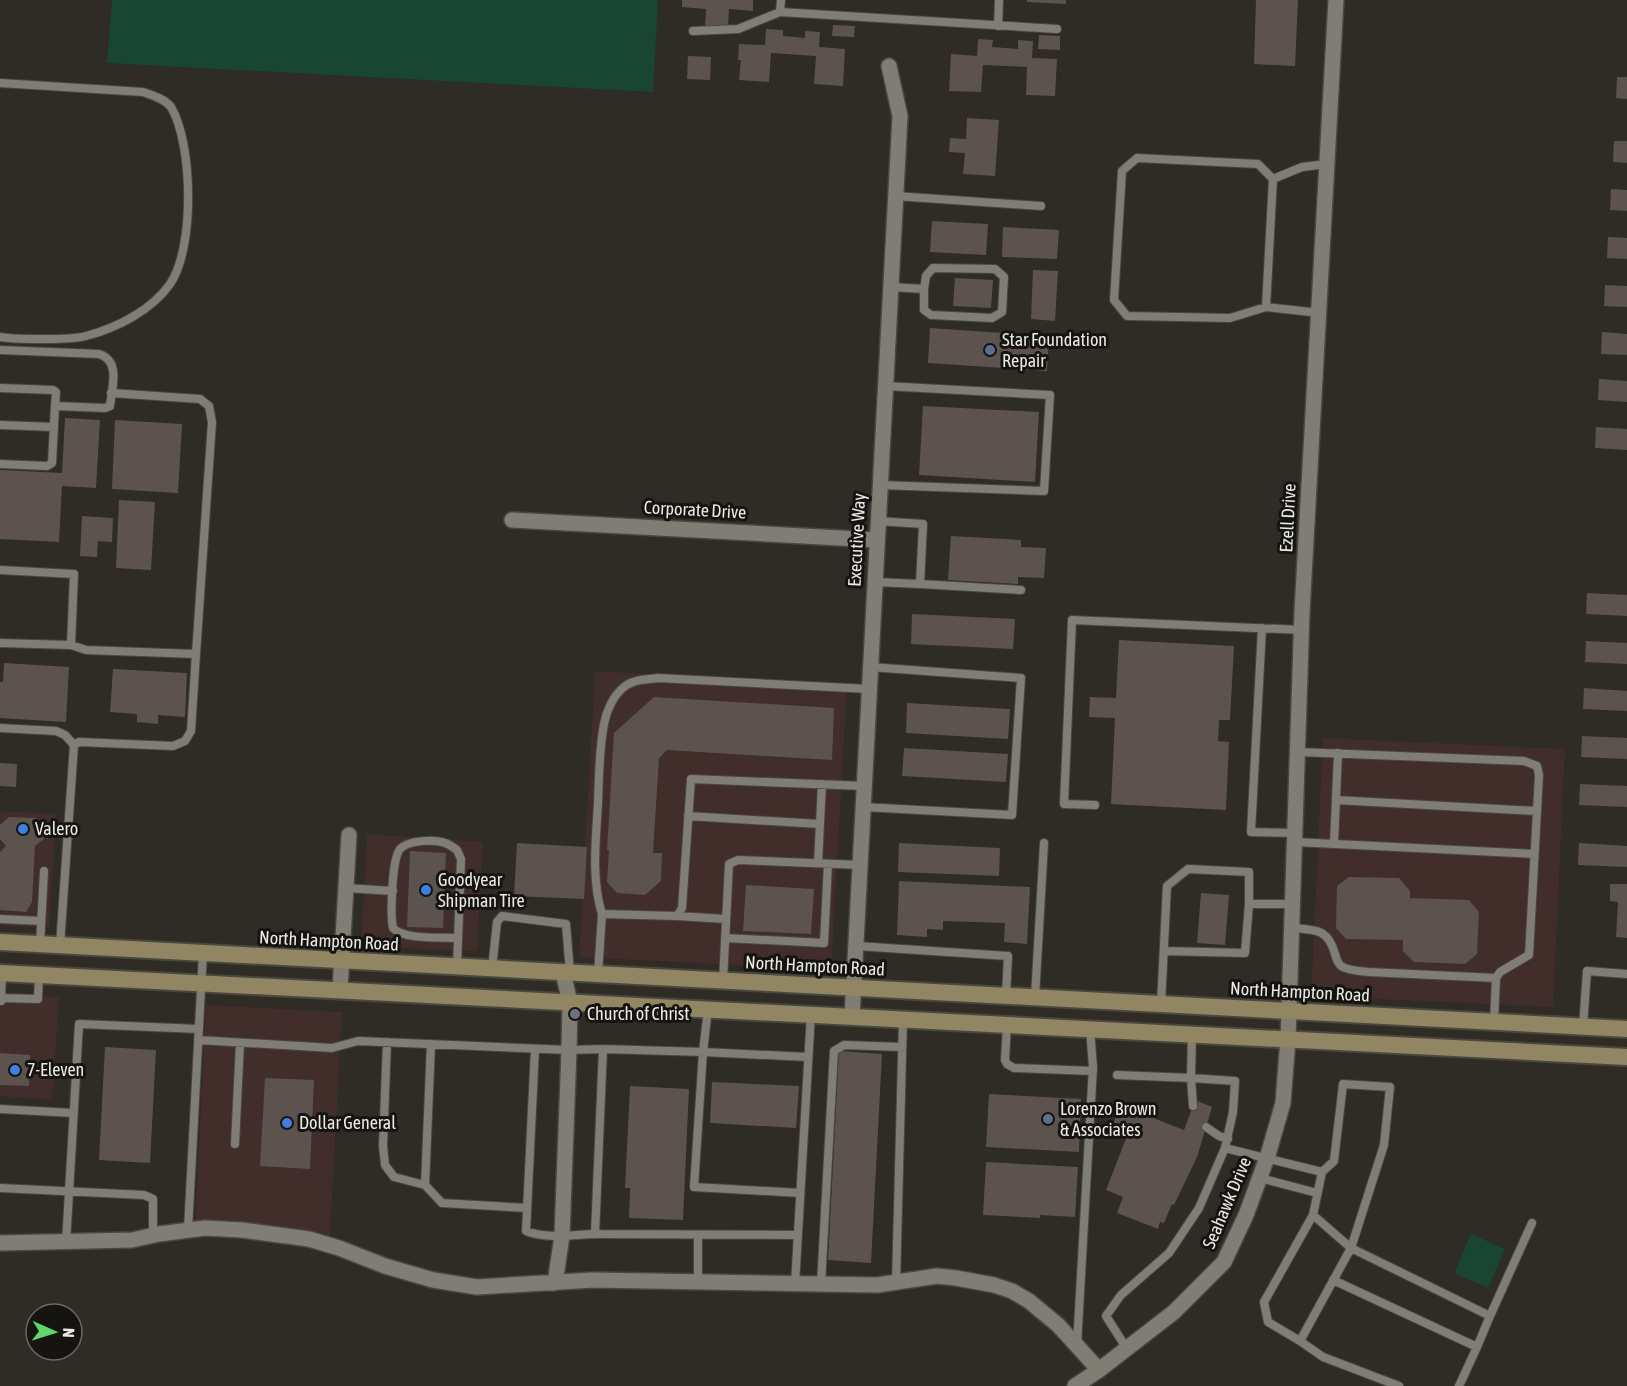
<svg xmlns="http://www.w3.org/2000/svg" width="1627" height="1386" font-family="'Asap Condensed',sans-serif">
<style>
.commercial{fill:#412d2a}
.green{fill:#184633}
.building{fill:#5c534e}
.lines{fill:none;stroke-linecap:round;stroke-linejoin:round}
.service-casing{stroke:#494741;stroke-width:10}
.minor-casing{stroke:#494741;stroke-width:18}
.secondary-casing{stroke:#494741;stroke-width:20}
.service{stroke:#807d74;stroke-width:8}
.minor{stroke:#807d74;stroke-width:15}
.secondary{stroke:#918661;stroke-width:16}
.service-dot{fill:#5c6f8a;stroke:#151410;stroke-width:2}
.shop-dot{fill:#3f7fe0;stroke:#151410;stroke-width:2}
.worship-dot{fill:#6b7280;stroke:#151410;stroke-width:2}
.labels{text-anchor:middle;stroke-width:6;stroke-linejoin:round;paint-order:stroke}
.poi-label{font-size:18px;fill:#eae9e4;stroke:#151410;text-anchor:start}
.street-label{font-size:18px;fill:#eae9e4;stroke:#151410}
</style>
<rect width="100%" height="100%" fill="#2e2c24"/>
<path class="commercial" d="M 595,671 L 847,685 L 831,970 L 579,957 Z
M 1323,738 L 1565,749 L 1553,1007 L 1311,996 Z
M 0,811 L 56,814 L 49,928 L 0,925 Z
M 367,834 L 483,842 L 477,951 L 361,947 Z
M 0,993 L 59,997 L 52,1100 L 0,1096 Z
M 206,1005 L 342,1012 L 330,1237 L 286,1228 L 263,1225 L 195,1228 Z"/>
<path class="green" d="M 112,0 L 658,0 L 653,92 L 107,63 Z
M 1471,1234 L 1505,1249 L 1488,1288 L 1454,1273 Z"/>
<path class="building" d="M 682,0 L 753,0 L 753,11 L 729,9 L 728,27 L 705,26 L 706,9 L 682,7 Z
M 1027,0 L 1066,0 L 1066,4 L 1027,2 Z
M 1256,0 L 1298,0 L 1295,66 L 1254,64 Z
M 833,25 L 855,26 L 854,37 L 832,36 Z
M 766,29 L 783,30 L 783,36 L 805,38 L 805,31 L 820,32 L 819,47 L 845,49 L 843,86 L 814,84 L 816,56 L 771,53 L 769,82 L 739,80 L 741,60 L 738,60 L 739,44 L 765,45 Z
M 1039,35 L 1060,36 L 1060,50 L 1038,49 Z
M 978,39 L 993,40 L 992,47 L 1018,49 L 1018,40 L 1033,41 L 1032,58 L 1057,59 L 1055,96 L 1026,95 L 1027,67 L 983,65 L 981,92 L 949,91 L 951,54 L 977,56 Z
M 688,56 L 711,57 L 710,80 L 687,79 Z
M 1617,77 L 1627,77 L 1627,99 L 1616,98 Z
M 967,118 L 999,120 L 995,176 L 963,174 L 965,153 L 949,152 L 950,138 L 966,139 Z
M 1614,141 L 1627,141 L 1627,163 L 1613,162 Z
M 1611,189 L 1627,190 L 1627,211 L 1610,210 Z
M 932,221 L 988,224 L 986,255 L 930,252 Z
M 1003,227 L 1059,230 L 1057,259 L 1002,257 Z
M 1608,237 L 1627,238 L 1627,259 L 1607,258 Z
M 1033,270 L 1058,271 L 1055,321 L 1031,319 Z
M 955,278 L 993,280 L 991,308 L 953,306 Z
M 1605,285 L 1627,286 L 1627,307 L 1604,306 Z
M 930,328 L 1049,336 L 1047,371 L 928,363 Z
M 1602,332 L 1627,334 L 1627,355 L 1601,354 Z
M 1599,379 L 1627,381 L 1627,402 L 1598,400 Z
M 923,406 L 1039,412 L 1035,482 L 919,475 Z
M 65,418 L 100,420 L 96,488 L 62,486 L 59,542 L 0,539 L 0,470 L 62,473 Z
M 115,420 L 182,424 L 178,493 L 112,489 Z
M 1596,427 L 1627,429 L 1627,450 L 1595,448 Z
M 119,500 L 155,502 L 151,570 L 116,568 Z
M 82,516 L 113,518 L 112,542 L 98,541 L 97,557 L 80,556 Z
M 951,536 L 1021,540 L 1021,547 L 1046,548 L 1044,578 L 1018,577 L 1018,584 L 948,580 Z
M 1587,593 L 1627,595 L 1627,616 L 1586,614 Z
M 912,614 L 1015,619 L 1013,649 L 911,644 Z
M 1119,640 L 1234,646 L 1230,720 L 1219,720 L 1218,741 L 1229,742 L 1226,810 L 1111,804 L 1115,718 L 1089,717 L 1090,697 L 1116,698 Z
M 1586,641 L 1627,643 L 1627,664 L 1585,662 Z
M 4,663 L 69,667 L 66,722 L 0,718 L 0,682 L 3,682 Z
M 113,669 L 187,673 L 185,717 L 158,715 L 158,724 L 137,722 L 137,714 L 110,712 Z
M 1584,688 L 1627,691 L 1627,711 L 1583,709 Z
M 654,697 L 834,708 L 832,760 L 667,750 L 659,758 L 653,853 L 662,853 L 661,881 L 645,895 L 617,893 L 607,882 L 609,850 L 607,850 L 614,733 Z
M 907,703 L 1010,709 L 1008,739 L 906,733 Z
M 1582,736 L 1627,738 L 1627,759 L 1581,757 Z
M 904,748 L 1008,754 L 1006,782 L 902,776 Z
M 0,763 L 17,764 L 16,787 L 0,786 Z
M 1580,784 L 1627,786 L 1627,807 L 1579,805 Z
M 9,817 L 36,818 L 50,834 L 35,846 L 32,902 L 26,912 L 0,910 L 0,852 L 6,846 L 0,839 L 0,825 Z
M 517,843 L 587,847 L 584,899 L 514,896 Z
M 899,843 L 1000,848 L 999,876 L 898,872 Z
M 1579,843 L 1627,846 L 1627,867 L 1578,865 Z
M 410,851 L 446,853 L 443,928 L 407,927 Z
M 1349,877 L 1399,878 L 1410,891 L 1410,898 L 1469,900 L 1479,912 L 1477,954 L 1465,964 L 1414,962 L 1403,951 L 1403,940 L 1346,939 L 1336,928 L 1337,886 Z
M 899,881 L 1030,887 L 1027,944 L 1004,942 L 1005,923 L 943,921 L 943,930 L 927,929 L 927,937 L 897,935 Z
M 1610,884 L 1627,884 L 1627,938 L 1616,937 L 1618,902 L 1610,901 Z
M 746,885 L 814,889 L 811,934 L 743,931 Z
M 1201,893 L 1229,895 L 1225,945 L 1197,943 Z
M 105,1047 L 156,1050 L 150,1163 L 99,1160 Z
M 839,1051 L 882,1054 L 871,1263 L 828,1260 Z
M 0,1053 L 30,1055 L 29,1086 L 0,1085 Z
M 265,1078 L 314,1080 L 310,1169 L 260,1166 Z
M 712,1082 L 799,1086 L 796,1128 L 710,1123 Z
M 630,1086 L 689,1089 L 683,1220 L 629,1218 L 630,1188 L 625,1188 Z
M 989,1094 L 1081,1099 L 1079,1152 L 986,1147 Z
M 1195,1100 L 1212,1107 L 1197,1157 L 1174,1205 L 1172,1204 L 1164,1223 L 1160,1222 L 1158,1229 L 1117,1213 L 1123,1197 L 1106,1190 L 1127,1136 L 1111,1130 L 1120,1105 L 1184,1130 Z
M 986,1162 L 1078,1167 L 1075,1217 L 1040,1215 L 1040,1218 L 983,1215 Z"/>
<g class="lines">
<defs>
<path id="service" d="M 780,12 L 781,0
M 998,26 L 999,0
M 693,31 L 738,29 L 780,12 L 1057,29
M 0,83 L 143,92 C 152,95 165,99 171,107 C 193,144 195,248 170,284 C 152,310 117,328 86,336 C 70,340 49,339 32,339 C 21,339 10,339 0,337
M 895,196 L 1041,206
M 891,287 L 924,289 L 924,310 L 931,315 L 992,318 L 1002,312 L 1004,277 L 995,269 L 933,268 L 926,276 L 924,289
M 1266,307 L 1230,318 L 1127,316 L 1114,300 L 1122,171 L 1137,158 L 1258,164 L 1273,179
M 1320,313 L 1266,307 L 1273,179 L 1302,167 L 1327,164
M 0,350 L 99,354 C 121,361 112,387 110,406 L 105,408 L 55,406 L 52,463 L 47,466 L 0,464
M 0,388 L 53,390 L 56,392 L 55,406
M 111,393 L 200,399 L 209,406 L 212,422 L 196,654
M 0,425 L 54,427
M 880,485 L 1044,491 L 1050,395 L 885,386
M 0,570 L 74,574 L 71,645 L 0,643
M 875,582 L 920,584 L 923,524 L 878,521
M 920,584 L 1021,590
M 1262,628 L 1251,832 L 1295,833
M 0,728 L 56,731 L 65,735 L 74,745
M 1298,752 L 1524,761 L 1537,766 L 1539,775 L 1529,955 L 1500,972 L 1496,978 L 1494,1022
M 1336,800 L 1537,811
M 1095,805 L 1064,804 L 1072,620 L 1302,630
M 863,807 L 1012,815 L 1021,678 L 870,667
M 688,816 L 819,824
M 1295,842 L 1534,854
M 1334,844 L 1338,753
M 818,863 L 822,784
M 346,888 L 393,891
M 602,914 C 591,878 596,840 598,803 C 599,777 599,750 604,724 C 606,712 613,696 623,688 C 632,679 646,680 658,678 L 869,689
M 677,916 L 726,919
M 0,919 L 41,921
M 1292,928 C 1315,930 1328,928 1335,954 C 1336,958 1338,963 1341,966 C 1348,971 1361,971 1369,972 L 1496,978
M 725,938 L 824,943 L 828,864
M 40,945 L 44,871
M 60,945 L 74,745 L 79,742 L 173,746 L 185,741 L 191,731 L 196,654 L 86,650 L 71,645
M 857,946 L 1008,956 L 1006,996
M 1164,951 L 1245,953 L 1249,904
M 457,967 L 461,859 L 457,850 C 454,848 449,844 445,843 C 435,839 408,840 400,849 C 392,859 390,914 393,928 C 404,940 441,937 458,938
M 492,969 L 497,922 L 502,916 L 566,924 L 570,973
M 598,974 L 602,914 L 677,916 L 682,908 L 691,779 L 864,786
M 723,981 L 729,864 L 738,860 L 861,865
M 1035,997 L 1044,843
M 2,998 L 38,999 L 39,976
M 1,1001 L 2,973
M 1161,1004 L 1167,886 L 1188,869 L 1249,872 L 1249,904 L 1293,904
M 708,1009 L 703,1052 L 808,1057
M 1007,1025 L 1005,1060 L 1007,1064 L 1014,1068 L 1093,1071
M 1583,1027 L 1587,971 L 1627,974
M 1192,1034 L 1191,1078 L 1235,1081 L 1233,1112 L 1225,1148 L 1322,1172
M 198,1040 L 332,1048 L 358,1041 L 569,1050 L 603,1049 L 703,1052 L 694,1187 L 800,1193
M 387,1042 L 383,1146 L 385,1165 L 394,1177 L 425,1185
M 431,1044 L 425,1185 L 442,1203 L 527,1208
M 535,1049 L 526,1231 C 549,1240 574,1234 599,1234 C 665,1234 731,1235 797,1235
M 1117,1075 L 1191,1078 L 1193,1106
M 0,1109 L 73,1113
M 1206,1127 L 1219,1136 L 1228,1139
M 235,1144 L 240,1043
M 1260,1178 L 1317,1193
M 0,1188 L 144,1195 L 153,1199 L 153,1235
M 1313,1215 L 1322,1172 L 1334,1161 L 1343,1084 L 1390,1087 L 1384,1145 L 1351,1248 L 1313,1215 L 1264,1302 L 1268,1322 L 1300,1341 L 1351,1248 L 1490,1316 L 1532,1223
M 188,1229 L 203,953
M 595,1234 L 603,1049
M 698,1235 L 698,1282
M 66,1243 L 79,1024 L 199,1029
M 1333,1280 L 1477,1347 L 1459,1386
M 896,1283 L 903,1019
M 795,1284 L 811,1014
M 821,1284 L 834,1051 L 844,1045 L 902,1047
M 1300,1341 L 1323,1357 L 1399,1386
M 1077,1345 L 1093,1067 L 1090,1029
M 1477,1347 L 1490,1316
M 1127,1349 L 1106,1316 L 1121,1295 L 1169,1253 L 1199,1208 L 1225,1148"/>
<path id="minor" d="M 512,520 L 877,540
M 340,990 L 349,835
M 852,1017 L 900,116 L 889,66
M 0,1243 L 132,1240 L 159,1234 L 205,1228 L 242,1230 L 309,1239 L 339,1248 L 385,1266 L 433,1280 L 477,1287 L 593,1280 L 877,1285 L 937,1276 L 956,1278 L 994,1285 L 1012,1291 L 1029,1301 L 1058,1325 L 1099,1370
M 555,1283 L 562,1236 L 569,1050 L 570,1002 L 563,973
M 1075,1386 L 1099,1370 L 1174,1312 L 1224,1262 L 1246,1215 L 1268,1155 L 1283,1103 L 1288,1039 L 1302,612 L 1336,0"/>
<path id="secondary" d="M 0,942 L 1627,1029
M 0,973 L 1627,1057"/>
</defs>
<use href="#service" class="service-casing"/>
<use href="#minor" class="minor-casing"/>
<use href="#secondary" class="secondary-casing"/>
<use href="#service" class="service"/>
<use href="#minor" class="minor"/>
<use href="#secondary" class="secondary"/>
</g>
<g class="service-dot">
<circle cx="990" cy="350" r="6"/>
<circle cx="1048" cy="1119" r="6"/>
</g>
<g class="shop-dot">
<circle cx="23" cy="829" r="6"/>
<circle cx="426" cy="890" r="6"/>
<circle cx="15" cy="1070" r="6"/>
<circle cx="287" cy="1123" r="6"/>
</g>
<circle class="worship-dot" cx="575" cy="1014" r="6"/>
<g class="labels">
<g class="poi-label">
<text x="1002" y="346">Star Foundation<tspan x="1002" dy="21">Repair</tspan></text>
<text x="35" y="835">Valero</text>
<text x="438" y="886">Goodyear<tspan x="438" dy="21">Shipman Tire</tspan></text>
<text x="587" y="1020">Church of Christ</text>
<text x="27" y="1076">7-Eleven</text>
<text x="1060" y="1115">Lorenzo Brown<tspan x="1060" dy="21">&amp; Associates</tspan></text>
<text x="299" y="1129">Dollar General</text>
</g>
<g class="street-label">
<text transform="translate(695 510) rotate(3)" y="6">Corporate Drive</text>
<text transform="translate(1288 518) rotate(-87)" y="6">Ezell Drive</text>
<text transform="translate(857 540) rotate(-87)" y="6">Executive Way</text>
<text transform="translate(329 941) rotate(3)" y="6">North Hampton Road</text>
<text transform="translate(815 966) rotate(3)" y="6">North Hampton Road</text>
<text transform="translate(1300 992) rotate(3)" y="6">North Hampton Road</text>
<text transform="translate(1227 1203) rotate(-67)" y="6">Seahawk Drive</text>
</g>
</g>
<g transform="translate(54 1332) rotate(93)"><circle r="28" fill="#151410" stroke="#6a6965" stroke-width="1.5"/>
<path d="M0-4.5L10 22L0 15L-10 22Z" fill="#61d46a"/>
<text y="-9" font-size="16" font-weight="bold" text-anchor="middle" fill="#eae9e4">N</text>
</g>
</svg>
